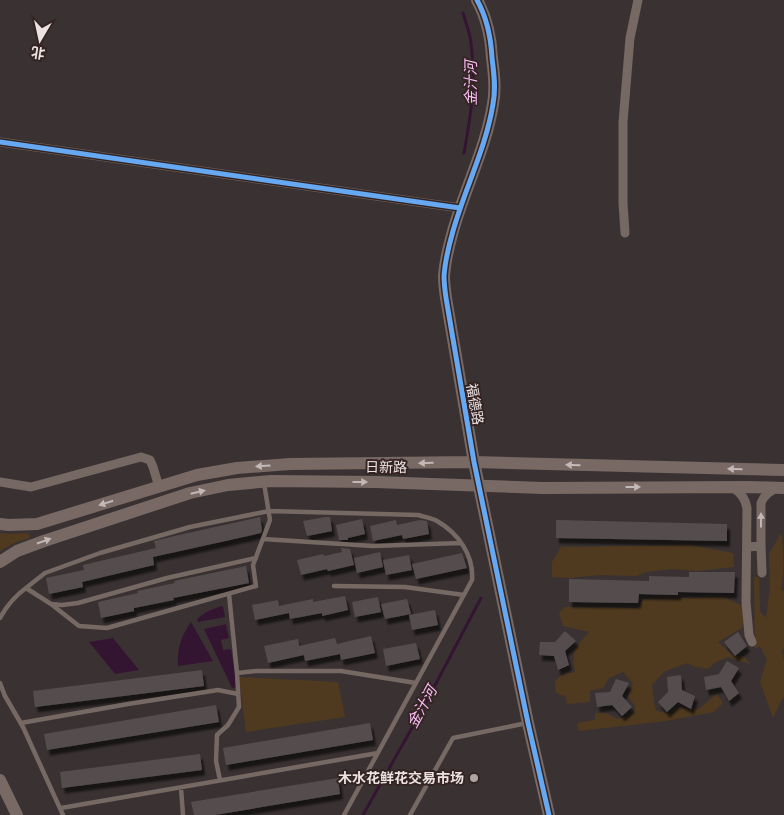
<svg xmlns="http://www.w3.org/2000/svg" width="784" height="815" font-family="'PT Sans','Noto Sans SC',sans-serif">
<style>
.green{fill:#4f3a20}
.water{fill:#341531}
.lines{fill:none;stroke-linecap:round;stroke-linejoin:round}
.stream{stroke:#341531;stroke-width:3}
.building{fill:#544d4e;filter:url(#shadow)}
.lane{stroke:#766863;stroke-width:4.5}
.street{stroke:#766863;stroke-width:9}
.secondary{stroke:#786965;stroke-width:12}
.cycleway-casing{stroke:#342524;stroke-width:8}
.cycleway{stroke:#66a8f1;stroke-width:5}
.oneway{fill:#c3b8b6}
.oneway2{fill:#c3b7b5}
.poi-dot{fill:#aea4a4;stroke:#342524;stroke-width:2}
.labels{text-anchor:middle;stroke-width:4;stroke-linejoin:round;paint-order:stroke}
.street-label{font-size:14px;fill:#ece2e1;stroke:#342524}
.poi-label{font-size:14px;font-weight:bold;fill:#ece2e1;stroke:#342524;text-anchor:end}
.water-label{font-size:15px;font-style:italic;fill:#fbbdf5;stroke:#342524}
</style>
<defs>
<filter id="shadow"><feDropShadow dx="3" dy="5.5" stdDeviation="1" flood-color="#0009"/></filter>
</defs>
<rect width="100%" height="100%" fill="#3a3232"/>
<path class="green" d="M 0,533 L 10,534 L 28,533 L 30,538 L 16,542 L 0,551 Z
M 781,533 C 784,546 784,576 781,590 L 784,591 L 784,648 L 782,650 L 784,662 L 784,698 L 782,699 L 773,718 L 760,682 L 767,660 L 760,646 L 755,649 L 754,577 L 759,578 L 760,611 L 766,618 L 770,587 L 769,554 Z
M 691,545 L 733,553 L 734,567 L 697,571 L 673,569 L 646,572 L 637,576 L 600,575 L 570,578 L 552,577 L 552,562 L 561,547 Z
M 724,597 L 745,607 L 742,628 L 718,642 L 734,656 L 744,656 L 750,664 L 728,657 L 714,663 L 708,669 L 695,667 L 688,663 L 665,671 L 652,685 L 654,703 L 656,711 L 672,714 L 678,707 L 697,710 L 717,694 L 723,703 L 714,712 L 666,721 L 579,731 L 577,723 L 595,720 L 595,713 L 606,713 L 617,719 L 630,716 L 636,707 L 628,697 L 633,683 L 623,672 L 609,678 L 603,688 L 590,691 L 590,702 L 567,704 L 566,697 L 556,693 L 555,681 L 563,674 L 575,672 C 571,650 575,648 589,632 L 563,626 L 559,613 L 564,607 L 637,608 L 644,599 Z
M 239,677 L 338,682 L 345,717 L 246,732 Z"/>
<path class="water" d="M 223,606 L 225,617 L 198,622 L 197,619 C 205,612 213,608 223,606 Z
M 191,622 L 213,661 L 178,666 C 177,649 181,636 191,622 Z
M 226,624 L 229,638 L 221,640 L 223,650 L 231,649 L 237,687 L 232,688 L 204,629 Z
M 113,638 L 139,670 L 115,674 L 89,642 Z"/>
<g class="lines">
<path class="stream" d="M 463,13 C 466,23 470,33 471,43 C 476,82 471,115 464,153
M 363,815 L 422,710 L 481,598"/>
</g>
<path class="building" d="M 260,517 L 262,530 L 261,533 L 153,557 L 154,565 L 82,582 L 83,587 L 49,594 L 46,578 L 84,570 L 83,565 L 156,548 L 154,541 L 179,535 Z
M 325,517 L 330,517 L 332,531 L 307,536 L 303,521 Z
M 362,519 L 365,534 L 348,538 L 348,540 L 339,540 L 336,525 Z
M 396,520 L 397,525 L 420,520 L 427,521 L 429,534 L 403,539 L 402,535 L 373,541 L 370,526 Z
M 556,520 L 727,524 L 727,541 L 556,538 Z
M 341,548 L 350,549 L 354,565 L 328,571 L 327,569 L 301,575 L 297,560 L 323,554 L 324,556 L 342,552 Z
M 380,552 L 383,567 L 357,573 L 354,558 Z
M 462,553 L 467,568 L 416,579 L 412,564 Z
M 409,555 L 412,570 L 386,575 L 383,560 Z
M 246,566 L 249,583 L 173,598 L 174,600 L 134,608 L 134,611 L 101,618 L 98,602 L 138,593 L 137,591 L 175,583 L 174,581 Z
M 689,572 L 735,572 L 734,593 L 678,592 L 678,595 L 639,594 L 638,603 L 569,602 L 569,579 L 649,581 L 649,576 L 689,577 Z
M 345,596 L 348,610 L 322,616 L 322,613 L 290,619 L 289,613 L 255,620 L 252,605 L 278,600 L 279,606 L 313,599 L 313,602 Z
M 378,597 L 381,612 L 355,617 L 352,602 Z
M 407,599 L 411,614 L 385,619 L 381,604 Z
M 435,610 L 438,625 L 412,630 L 409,615 Z
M 565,631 L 576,641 L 565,651 L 569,665 L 558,670 L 554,656 L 539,655 L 540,642 L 555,642 Z
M 738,632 L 747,646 L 735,656 L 724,642 Z
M 371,636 L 375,653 L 341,660 L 340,654 L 305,661 L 304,655 L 268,663 L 264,646 L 298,639 L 299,646 L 335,638 L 337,644 Z
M 416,643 L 420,659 L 386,666 L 383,649 Z
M 727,661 L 739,668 L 731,681 L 739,693 L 729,701 L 721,687 L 706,690 L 704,677 L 719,674 Z
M 202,670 L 204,686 L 35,707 L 33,691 Z
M 681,675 L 682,690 L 695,696 L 691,709 L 678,702 L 667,712 L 658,702 L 668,692 L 667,677 Z
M 616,679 L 629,683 L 622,696 L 632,707 L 622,716 L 612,705 L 597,707 L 595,693 L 610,692 Z
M 216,705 L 219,722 L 47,750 L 44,734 Z
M 370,723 L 373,740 L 226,765 L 223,748 Z
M 200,754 L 202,770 L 62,788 L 60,772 Z
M 338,778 L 340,794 L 215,815 L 194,815 L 191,802 Z"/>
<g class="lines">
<path class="lane" d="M 263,539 L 373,546 L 461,543
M 334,586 L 405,587 L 464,595
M 26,588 L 45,573 L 100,553 L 190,527 L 269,511 L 418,515 C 424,517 432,518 437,521 C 458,533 474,555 472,580 L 344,815
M 51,604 L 79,626 L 107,628 L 256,586 L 253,565 L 270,520 L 264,483
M 0,618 C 6,607 15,596 26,588 L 51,604 L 62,605 L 78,603 L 167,578 L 256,558
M 237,673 L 256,671 L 341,671 L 416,683
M 0,683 L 5,696 L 23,727 L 63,815
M 21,723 L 128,704 L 218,690 L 238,694
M 220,780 L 216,761 L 217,735 L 228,725 L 239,707 L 237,673 L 229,594
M 181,788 L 183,815
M 61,808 L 378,753
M 410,815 L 453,738 L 527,723"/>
<path class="street" d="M 0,142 L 460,208
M 625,233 L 623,203 L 623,122 L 630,38 L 638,0
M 0,482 L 31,487 L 141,457 L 150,460 L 153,467 L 159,487
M 732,487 C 741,493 745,498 747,508 L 746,602 L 749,635 L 752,642
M 761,546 L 762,573
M 747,547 L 761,546 L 761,503 C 764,495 769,491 777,488"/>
<path class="secondary" d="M 477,0 C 487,18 491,38 492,58 C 494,73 496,89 493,104 C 486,148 465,188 453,231 C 449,245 445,261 444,276 C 444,283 445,291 446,298 L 474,462 L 528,723 L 549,815
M 0,524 L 9,525 L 37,524 L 197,475 L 237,468 L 290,464 L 474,462 L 784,470
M 0,562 L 17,551 L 44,541 L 190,493 L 228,485 L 271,481 L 376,482 L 543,488 L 749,487 L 784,488
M 0,780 L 17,815"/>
<defs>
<path id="cycleway" d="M 477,0 C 487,18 491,38 492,58 C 494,73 496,89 493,104 C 486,148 465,188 453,231 C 449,245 445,261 444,276 C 444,283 445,291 446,298 L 474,462 L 528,723 L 549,815
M 0,142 L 460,208"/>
</defs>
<use href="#cycleway" class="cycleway-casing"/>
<use href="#cycleway" class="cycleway"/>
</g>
<defs><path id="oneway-solid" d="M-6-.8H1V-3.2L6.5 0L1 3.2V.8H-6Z" transform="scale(1.25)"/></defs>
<g class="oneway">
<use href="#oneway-solid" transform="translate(426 463) rotate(179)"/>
<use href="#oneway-solid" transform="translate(573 465) rotate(-179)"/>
<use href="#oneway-solid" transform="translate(263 466) rotate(177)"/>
<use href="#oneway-solid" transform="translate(735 469) rotate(-179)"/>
<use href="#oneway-solid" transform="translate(360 482)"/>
<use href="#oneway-solid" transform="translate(633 487)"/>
<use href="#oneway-solid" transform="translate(198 492) rotate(-13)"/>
<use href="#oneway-solid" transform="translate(106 503) rotate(163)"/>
<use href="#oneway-solid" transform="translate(44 541) rotate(-19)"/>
</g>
<use class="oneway2" href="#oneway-solid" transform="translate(761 520) rotate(-90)"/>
<circle class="poi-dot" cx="474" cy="778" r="5"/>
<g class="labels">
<g class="street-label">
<text transform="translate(475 404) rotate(80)" y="5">福德路</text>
<text transform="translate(386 467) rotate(1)" y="5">日新路</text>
</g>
<g class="poi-label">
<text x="464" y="783">木水花鲜花交易市场</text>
</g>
<g class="water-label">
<text transform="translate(471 83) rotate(-90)" y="5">金汁河</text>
<text transform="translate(422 707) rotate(-61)" y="5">金汁河</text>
</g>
</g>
<g transform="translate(40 40) rotate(189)" stroke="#342524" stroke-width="4" paint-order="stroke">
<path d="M0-4L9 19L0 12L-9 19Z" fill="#ece2e1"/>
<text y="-8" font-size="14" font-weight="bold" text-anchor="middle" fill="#ece2e1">北</text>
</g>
</svg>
